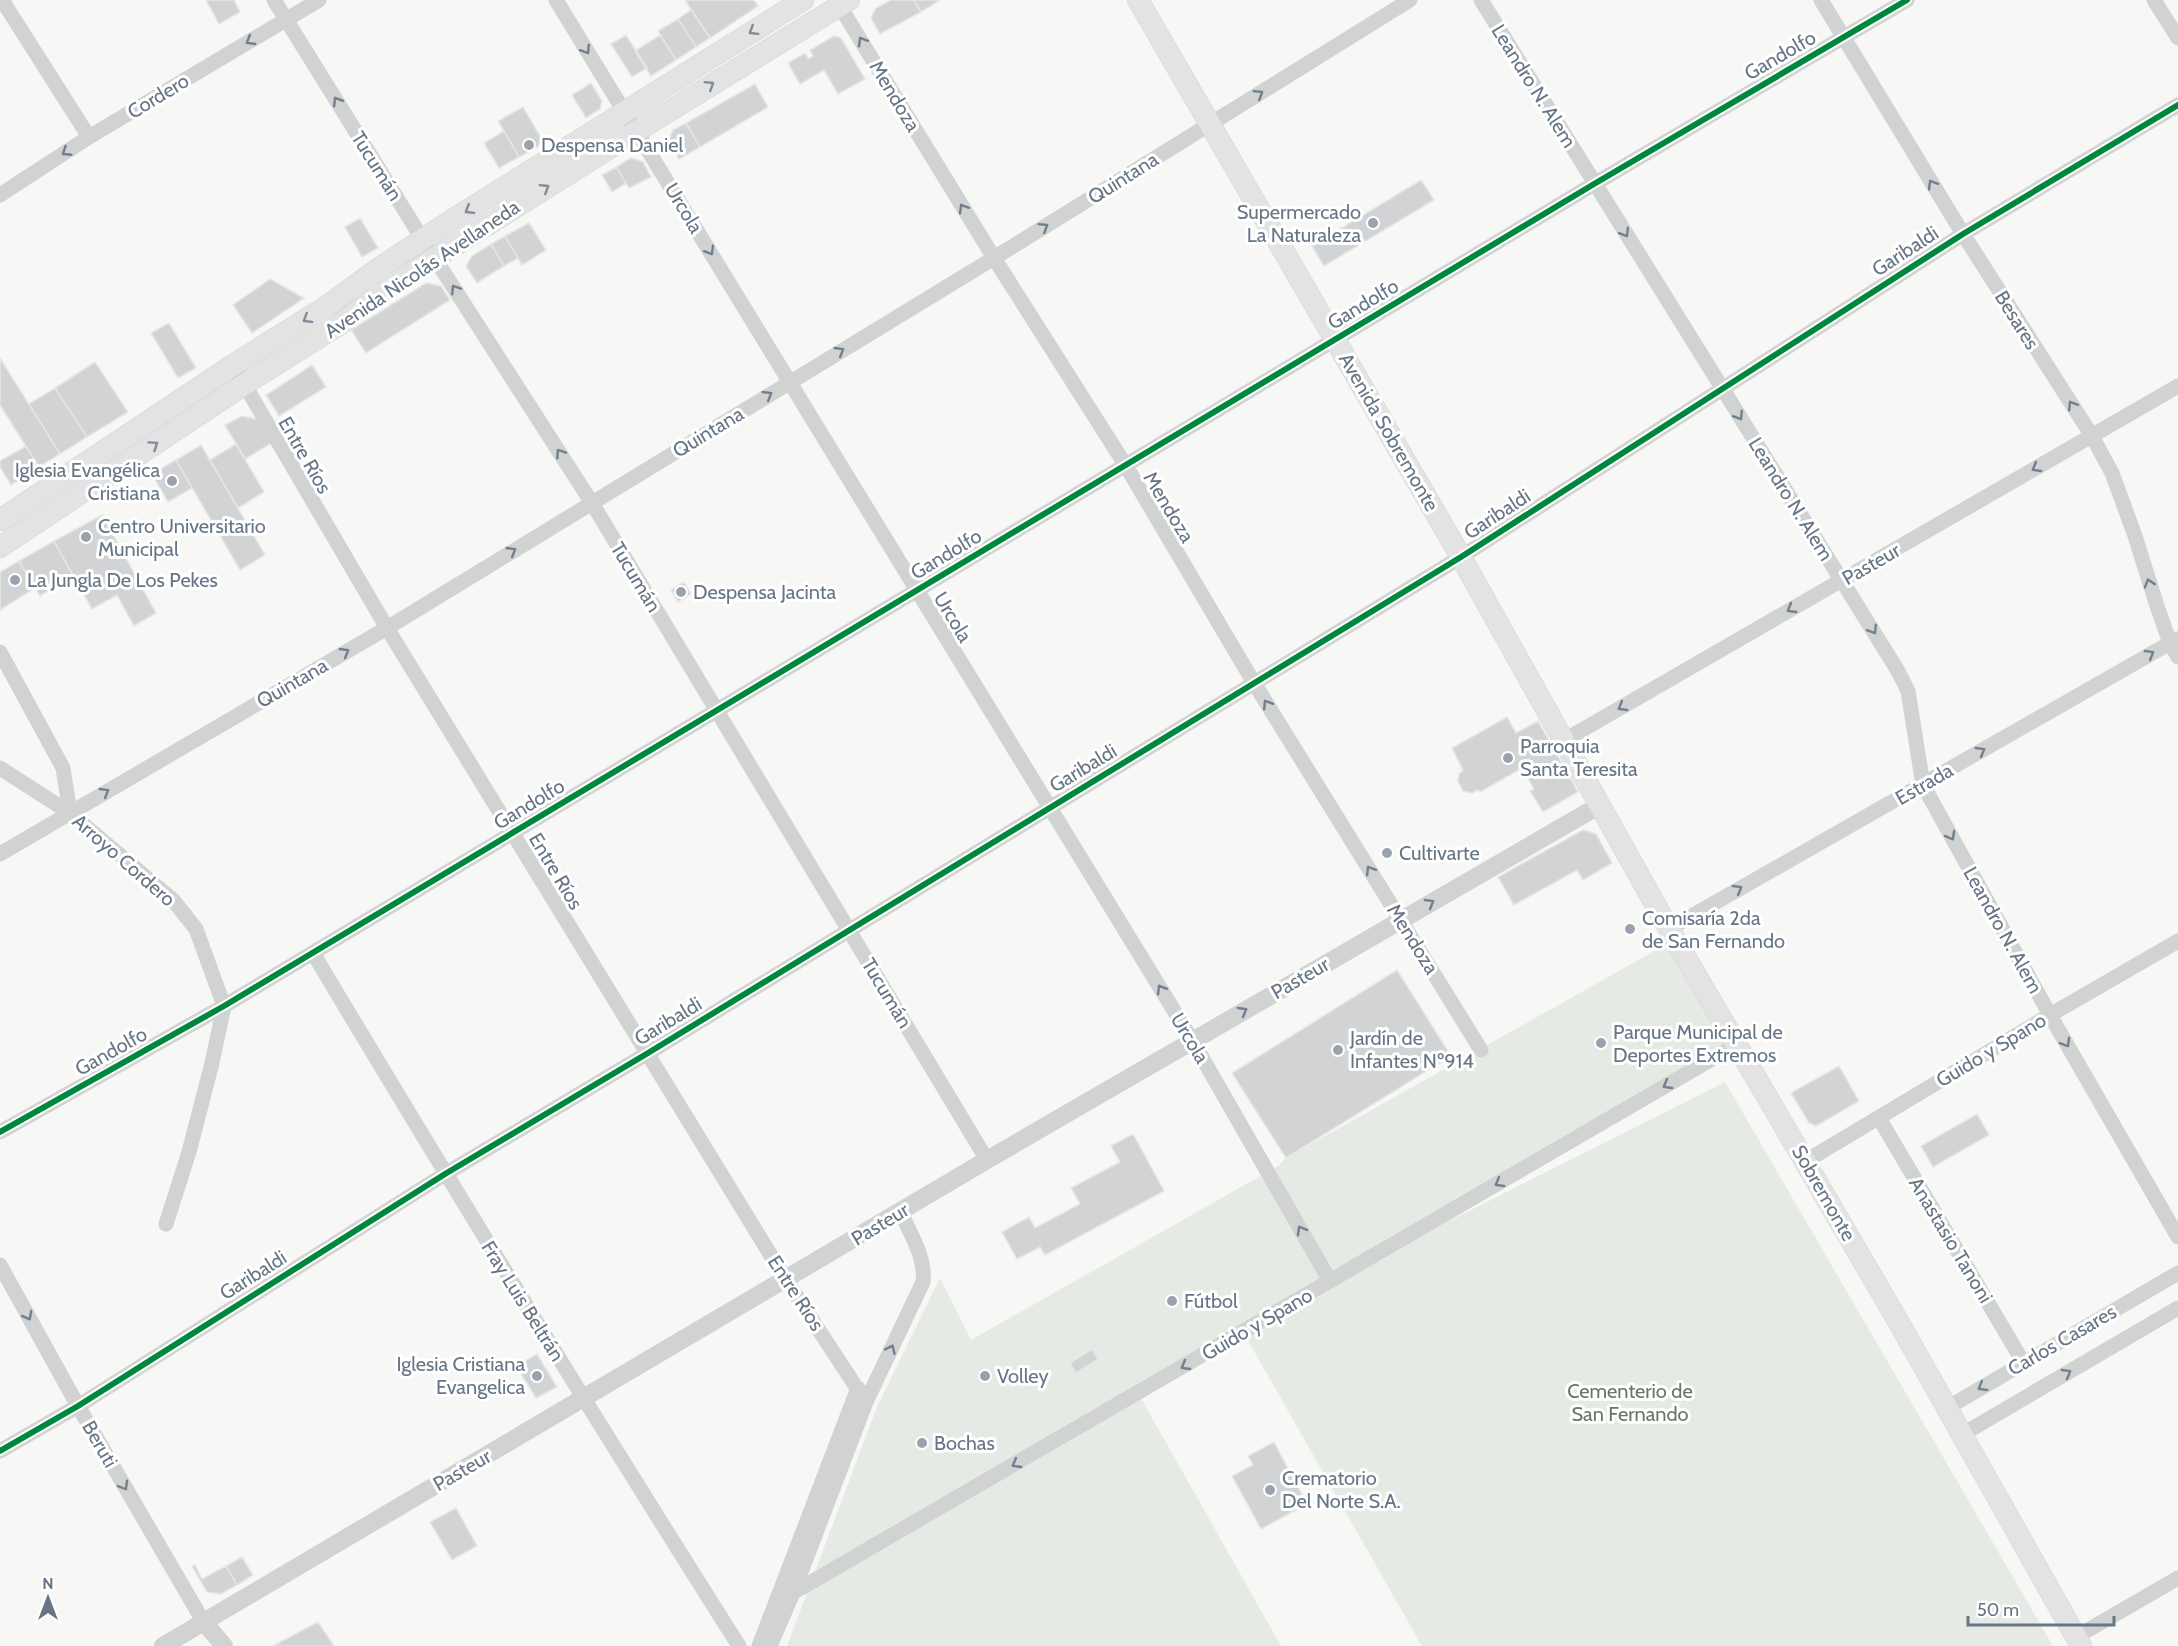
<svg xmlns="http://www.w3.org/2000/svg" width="2178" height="1646" font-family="Cabin,sans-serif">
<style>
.green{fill:#e6eae4}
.building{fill:#d2d3d4;stroke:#e6e6e6;stroke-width:1.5}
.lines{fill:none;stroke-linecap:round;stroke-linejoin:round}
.secondary-casing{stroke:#d2d4d5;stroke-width:22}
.minor{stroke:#d1d2d2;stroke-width:15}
.tertiary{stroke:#d1d2d2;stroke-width:18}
.secondary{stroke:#e3e3e4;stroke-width:21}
.cycleway-casing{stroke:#fff;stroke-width:10}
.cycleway{stroke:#00873e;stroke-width:6}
.oneway{stroke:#7f8c9a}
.oneway2{stroke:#717f8e}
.poi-dot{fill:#99a3ae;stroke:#fff;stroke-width:2}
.labels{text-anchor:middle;stroke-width:6;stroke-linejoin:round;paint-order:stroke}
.street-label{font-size:20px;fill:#667687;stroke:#fff}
.poi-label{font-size:20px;fill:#667687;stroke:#fff;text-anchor:start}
.park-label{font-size:20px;fill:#647961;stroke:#fff}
</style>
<rect width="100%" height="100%" fill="#f7f7f6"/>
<path class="green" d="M 1667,944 L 1728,1050 L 1344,1274 L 1725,1082 L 2053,1646 L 1422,1646 L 1243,1332 L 1138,1393 L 1281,1646 L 787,1646 L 877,1407 L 940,1278 L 971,1340 L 1278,1166 L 1286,1158 Z"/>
<path class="building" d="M 206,0 L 234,0 L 240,12 L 219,24 Z
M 685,0 L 754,0 L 758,6 L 710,38 Z
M 891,0 L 914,0 L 921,12 L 880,34 L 871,18 L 876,8 Z
M 914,0 L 940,0 L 921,12 Z
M 691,10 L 710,38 L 696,47 L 678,19 Z
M 678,19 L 696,47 L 676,60 L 658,31 Z
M 626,35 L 647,68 L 632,77 L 611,44 Z
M 660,35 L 676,60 L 651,76 L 635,51 Z
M 834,36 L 841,38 L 865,79 L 838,94 L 824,70 L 800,84 L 788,63 L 805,53 L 808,59 L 813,56 L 810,50 Z
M 591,83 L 602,101 L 600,109 L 586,118 L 572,95 Z
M 755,84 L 768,107 L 700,147 L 686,123 Z
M 523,107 L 544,143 L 519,157 L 498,121 Z
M 686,123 L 700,147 L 679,159 L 669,140 L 673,130 Z
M 504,131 L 519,157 L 499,168 L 484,143 Z
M 631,158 L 643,162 L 651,177 L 629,188 L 616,167 Z
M 616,167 L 626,183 L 612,192 L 602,175 Z
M 1421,180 L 1434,200 L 1324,266 L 1312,246 Z
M 360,218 L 378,248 L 362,257 L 345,227 Z
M 529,223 L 546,250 L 522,265 L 505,236 Z
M 505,236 L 518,258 L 504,266 L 491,244 Z
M 491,244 L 504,266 L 477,283 L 466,266 L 472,256 Z
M 270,279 L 304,298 L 252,333 L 233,305 Z
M 426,283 L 441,286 L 450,300 L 366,353 L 351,330 Z
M 169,323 L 196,368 L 178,378 L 151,333 Z
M 0,358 L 60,454 L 39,467 L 0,405 Z
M 95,362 L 128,412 L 87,437 L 55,388 Z
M 312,365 L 326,387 L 279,416 L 266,395 Z
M 55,388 L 87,437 L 60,454 L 29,404 Z
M 242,416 L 260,420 L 273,442 L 245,459 L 225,425 Z
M 236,444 L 264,492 L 238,508 L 210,460 Z
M 201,445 L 265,555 L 240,570 L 176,460 Z
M 26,446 L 39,467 L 11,485 L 0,467 L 0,461 Z
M 176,460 L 192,488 L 168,502 L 152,474 Z
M 102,515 L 156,613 L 134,626 L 117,595 L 92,609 L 54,541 Z
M 54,541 L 73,576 L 40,596 L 19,561 Z
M 19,561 L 35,588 L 0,610 L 0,572 Z
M 684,582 L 691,594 L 678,602 L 671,590 Z
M 1507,717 L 1516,733 L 1538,721 L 1578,792 L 1543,812 L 1530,791 L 1534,789 L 1522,768 L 1480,792 L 1478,790 L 1472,793 L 1463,791 L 1458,781 L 1459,774 L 1463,770 L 1452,748 Z
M 1583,830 L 1596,834 L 1612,863 L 1583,880 L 1577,870 L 1514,905 L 1498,877 Z
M 1397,970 L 1451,1056 L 1286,1158 L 1232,1073 Z
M 1839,1066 L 1859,1101 L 1816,1126 L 1809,1123 L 1791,1093 Z
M 1977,1114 L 1989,1135 L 1933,1167 L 1921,1146 Z
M 1133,1134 L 1164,1191 L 1045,1255 L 1040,1247 L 1017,1259 L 1002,1232 L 1029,1217 L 1035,1228 L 1080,1204 L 1071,1188 L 1120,1162 L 1111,1146 Z
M 1092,1349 L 1098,1359 L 1076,1373 L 1070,1363 Z
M 537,1354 L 557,1387 L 536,1398 L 516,1366 Z
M 1274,1442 L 1307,1504 L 1261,1529 L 1232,1476 L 1253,1465 L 1248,1456 Z
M 456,1508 L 477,1546 L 452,1560 L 430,1522 Z
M 242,1557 L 253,1575 L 237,1585 L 226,1566 Z
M 195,1565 L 202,1579 L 226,1566 L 237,1585 L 221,1594 L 207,1592 L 192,1566 Z
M 318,1622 L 334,1646 L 273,1646 Z"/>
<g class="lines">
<defs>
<path id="secondary" d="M 1138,0 L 1461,557 L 1669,929 L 1898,1321 L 2081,1646
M 0,520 L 233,365 L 327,306 L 382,266 L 449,222 L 803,0
M 0,547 L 245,384 L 339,325 L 387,288 L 637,131 L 849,0"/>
</defs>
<use href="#secondary" class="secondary-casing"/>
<path class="minor" d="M 2,0 L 89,137
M 274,0 L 423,240 L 592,503 L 987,1160
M 556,0 L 1192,1040 L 1330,1281
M 836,0 L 994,258 L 1126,466 L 1254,683 L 1481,1050
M 1481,0 L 1898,671 L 1908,691 L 1923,785 L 2050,1015 L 2178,1237
M 1821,0 L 1963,234 L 2092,436 L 2112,473 L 2135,536 L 2157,606 L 2170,643 L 2178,657
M 2154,0 L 2178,38
M 0,195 L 89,137 L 319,0
M 233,365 L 387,628 L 786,1280 L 866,1402
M 0,652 L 63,768 L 70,813
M 1563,741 L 2178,386
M 0,768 L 70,813 L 173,900 L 196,929 L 224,1006 L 212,1063 L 189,1152 L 166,1224
M 0,854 L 387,628 L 994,258 L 1410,0
M 1669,929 L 2177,639
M 313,953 C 452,1186 594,1417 739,1646
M 1879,1118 L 2023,1362
M 0,1132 L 224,1006 L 1594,184 L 1907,0
M 1806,1161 L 2050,1015 L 2178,941
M 0,1265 L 78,1406 L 203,1621
M 1947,1408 L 2178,1273
M 1963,1434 L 2178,1308
M 0,1451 L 78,1406 L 445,1174 L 648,1053 L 1461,557 L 1963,234 L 2178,105
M 777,1602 L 1736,1045
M 2076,1637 L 2178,1578
M 759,1646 L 858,1388
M 770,1646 L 793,1593 L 866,1402 L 923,1282 C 926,1257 910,1234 901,1212"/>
<path class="tertiary" d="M 203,1621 L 224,1646
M 163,1646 L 987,1160 L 1600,805"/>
<use href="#secondary" class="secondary"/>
<defs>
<path id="cycleway" d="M 0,1132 L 224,1006 L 1594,184 L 1907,0
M 0,1451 L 78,1406 L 445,1174 L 648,1053 L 1461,557 L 1963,234 L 2178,105"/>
</defs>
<use href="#cycleway" class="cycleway-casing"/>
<use href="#cycleway" class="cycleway"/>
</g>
<defs><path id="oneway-chevron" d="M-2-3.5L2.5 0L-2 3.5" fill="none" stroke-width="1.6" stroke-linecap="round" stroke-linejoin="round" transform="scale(1.5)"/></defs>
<g class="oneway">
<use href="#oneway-chevron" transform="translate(753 31) rotate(148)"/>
<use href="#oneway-chevron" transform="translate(710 85) rotate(-32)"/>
<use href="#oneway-chevron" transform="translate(545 188) rotate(-32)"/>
<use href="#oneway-chevron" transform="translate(469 210) rotate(148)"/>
<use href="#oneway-chevron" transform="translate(307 319) rotate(148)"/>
<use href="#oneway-chevron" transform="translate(154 445) rotate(-34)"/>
</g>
<g class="oneway2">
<use href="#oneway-chevron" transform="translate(250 41) rotate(149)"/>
<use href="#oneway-chevron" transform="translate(862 41) rotate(-121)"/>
<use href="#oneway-chevron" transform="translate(586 50) rotate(58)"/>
<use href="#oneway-chevron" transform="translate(1259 94) rotate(-32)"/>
<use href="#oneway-chevron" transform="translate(337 101) rotate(-122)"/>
<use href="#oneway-chevron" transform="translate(66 152) rotate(147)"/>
<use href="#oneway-chevron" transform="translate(1932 184) rotate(-121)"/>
<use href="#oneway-chevron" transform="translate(963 208) rotate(-121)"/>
<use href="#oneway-chevron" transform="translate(1044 227) rotate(-32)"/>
<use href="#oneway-chevron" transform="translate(1625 233) rotate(58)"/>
<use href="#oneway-chevron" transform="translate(710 251) rotate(59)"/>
<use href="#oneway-chevron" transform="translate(455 289) rotate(-123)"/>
<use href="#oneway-chevron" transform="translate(840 351) rotate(-31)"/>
<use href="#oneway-chevron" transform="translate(768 395) rotate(-31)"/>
<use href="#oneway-chevron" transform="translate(2072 405) rotate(-122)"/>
<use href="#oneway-chevron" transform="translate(1739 416) rotate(58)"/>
<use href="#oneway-chevron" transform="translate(560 453) rotate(-123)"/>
<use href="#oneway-chevron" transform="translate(2036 468) rotate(150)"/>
<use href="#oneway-chevron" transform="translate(512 551) rotate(-31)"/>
<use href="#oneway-chevron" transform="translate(2149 583) rotate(-107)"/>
<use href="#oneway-chevron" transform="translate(1791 609) rotate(150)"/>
<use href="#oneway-chevron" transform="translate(1873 630) rotate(58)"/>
<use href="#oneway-chevron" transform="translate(345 652) rotate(-30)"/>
<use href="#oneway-chevron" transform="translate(2150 654) rotate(-30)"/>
<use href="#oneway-chevron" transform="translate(1267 704) rotate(-122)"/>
<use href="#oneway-chevron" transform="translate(1622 707) rotate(150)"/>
<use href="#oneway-chevron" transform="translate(1981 751) rotate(-30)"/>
<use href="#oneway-chevron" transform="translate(105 792) rotate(-30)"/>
<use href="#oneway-chevron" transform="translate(1951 836) rotate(61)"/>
<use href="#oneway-chevron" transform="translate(1370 870) rotate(-122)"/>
<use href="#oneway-chevron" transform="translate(1738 889) rotate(-30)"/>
<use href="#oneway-chevron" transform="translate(1430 903) rotate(-30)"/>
<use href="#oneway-chevron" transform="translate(1161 989) rotate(-121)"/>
<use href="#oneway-chevron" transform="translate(1243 1011) rotate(-30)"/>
<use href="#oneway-chevron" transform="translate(2066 1043) rotate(60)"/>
<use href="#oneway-chevron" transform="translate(1667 1085) rotate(150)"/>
<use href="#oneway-chevron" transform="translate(1499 1183) rotate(150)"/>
<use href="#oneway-chevron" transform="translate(1301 1230) rotate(-120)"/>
<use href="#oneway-chevron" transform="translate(28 1316) rotate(61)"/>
<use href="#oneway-chevron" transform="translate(891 1349) rotate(-65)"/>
<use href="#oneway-chevron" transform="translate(1185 1366) rotate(150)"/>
<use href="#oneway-chevron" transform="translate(2067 1373) rotate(-30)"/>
<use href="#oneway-chevron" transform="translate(1982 1387) rotate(149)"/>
<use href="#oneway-chevron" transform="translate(1016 1464) rotate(150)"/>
<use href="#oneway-chevron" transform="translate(124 1486) rotate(60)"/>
</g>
<g class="poi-dot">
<circle cx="529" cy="145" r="6"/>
<circle cx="1373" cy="223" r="6"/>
<circle cx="172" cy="481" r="6"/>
<circle cx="86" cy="537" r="6"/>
<circle cx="15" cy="580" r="6"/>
<circle cx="681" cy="592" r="6"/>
<circle cx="1508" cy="758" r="6"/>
<circle cx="1387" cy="853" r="6"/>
<circle cx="1630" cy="929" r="6"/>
<circle cx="1601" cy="1043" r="6"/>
<circle cx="1338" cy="1050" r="6"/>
<circle cx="1172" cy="1301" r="6"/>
<circle cx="537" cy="1376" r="6"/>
<circle cx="985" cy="1376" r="6"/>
<circle cx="922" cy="1443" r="6"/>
<circle cx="1270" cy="1490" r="6"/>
</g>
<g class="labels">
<g class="street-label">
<text transform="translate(1780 55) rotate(-30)" y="7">Gandolfo</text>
<text transform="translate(1534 86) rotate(58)" y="7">Leandro N. Alem</text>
<text transform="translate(158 96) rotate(-31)" y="7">Cordero</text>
<text transform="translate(895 96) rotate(59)" y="7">Mendoza</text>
<text transform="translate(377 166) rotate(58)" y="7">Tucumán</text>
<text transform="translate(1123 178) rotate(-32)" y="7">Quintana</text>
<text transform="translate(684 208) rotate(59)" y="7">Urcola</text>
<text transform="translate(1905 251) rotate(-33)" y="7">Garibaldi</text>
<text transform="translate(422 269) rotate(-34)" y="7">Avenida Nicolás Avellaneda</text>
<text transform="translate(1363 304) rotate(-31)" y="7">Gandolfo</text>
<text transform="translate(2017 320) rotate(58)" y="7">Besares</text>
<text transform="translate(708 432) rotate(-31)" y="7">Quintana</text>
<text transform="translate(1389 432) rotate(60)" y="7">Avenida Sobremonte</text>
<text transform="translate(305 455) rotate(60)" y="7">Entre Ríos</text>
<text transform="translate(1791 499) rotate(58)" y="7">Leandro N. Alem</text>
<text transform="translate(1169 507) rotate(59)" y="7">Mendoza</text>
<text transform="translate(1497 514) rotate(-33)" y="7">Garibaldi</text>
<text transform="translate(946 554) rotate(-31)" y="7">Gandolfo</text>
<text transform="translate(1871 564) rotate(-30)" y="7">Pasteur</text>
<text transform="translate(636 577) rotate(59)" y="7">Tucumán</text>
<text transform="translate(953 617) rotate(59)" y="7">Urcola</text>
<text transform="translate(292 683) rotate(-30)" y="7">Quintana</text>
<text transform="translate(1083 768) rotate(-31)" y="7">Garibaldi</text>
<text transform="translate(1924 784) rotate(-30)" y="7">Estrada</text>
<text transform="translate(529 804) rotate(-31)" y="7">Gandolfo</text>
<text transform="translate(124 860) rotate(41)" y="7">Arroyo Cordero</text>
<text transform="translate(556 871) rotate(59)" y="7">Entre Ríos</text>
<text transform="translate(2003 930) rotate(61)" y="7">Leandro N. Alem</text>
<text transform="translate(1413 939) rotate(58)" y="7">Mendoza</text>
<text transform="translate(1300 978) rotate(-30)" y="7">Pasteur</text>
<text transform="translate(887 993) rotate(59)" y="7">Tucumán</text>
<text transform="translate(668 1021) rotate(-31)" y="7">Garibaldi</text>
<text transform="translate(1190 1038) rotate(59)" y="7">Urcola</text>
<text transform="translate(1991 1050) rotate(-31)" y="7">Guido y Spano</text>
<text transform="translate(111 1051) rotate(-29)" y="7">Gandolfo</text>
<text transform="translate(1824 1193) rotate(60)" y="7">Sobremonte</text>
<text transform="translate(880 1224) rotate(-31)" y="7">Pasteur</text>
<text transform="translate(1951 1240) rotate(59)" y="7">Anastasio Tanoni</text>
<text transform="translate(253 1275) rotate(-32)" y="7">Garibaldi</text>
<text transform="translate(796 1293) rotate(57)" y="7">Entre Ríos</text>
<text transform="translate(523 1301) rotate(58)" y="7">Fray Luis Beltrán</text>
<text transform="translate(1257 1324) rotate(-30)" y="7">Guido y Spano</text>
<text transform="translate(2062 1340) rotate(-30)" y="7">Carlos Casares</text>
<text transform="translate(100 1444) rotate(60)" y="7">Beruti</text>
<text transform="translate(462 1470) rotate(-30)" y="7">Pasteur</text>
</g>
<g class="poi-label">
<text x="541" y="152">Despensa Daniel</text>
<text x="1361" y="219" text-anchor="end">Supermercado<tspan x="1361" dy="23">La Naturaleza</tspan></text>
<text x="160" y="477" text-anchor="end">Iglesia Evangélica<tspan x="160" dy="23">Cristiana</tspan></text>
<text x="98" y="533">Centro Universitario<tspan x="98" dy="23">Municipal</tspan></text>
<text x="27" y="587">La Jungla De Los Pekes</text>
<text x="693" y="599">Despensa Jacinta</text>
<text x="1520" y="753">Parroquia<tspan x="1520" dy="23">Santa Teresita</tspan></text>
<text x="1399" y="860">Cultivarte</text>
<text x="1642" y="925">Comisaría 2da<tspan x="1642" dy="23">de San Fernando</tspan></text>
<text x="1613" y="1039">Parque Municipal de<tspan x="1613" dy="23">Deportes Extremos</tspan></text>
<text x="1350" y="1045">Jardín de<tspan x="1350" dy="23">Infantes Nº914</tspan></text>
<text x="1184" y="1308">Fútbol</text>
<text x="525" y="1371" text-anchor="end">Iglesia Cristiana<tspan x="525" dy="23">Evangelica</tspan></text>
<text x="997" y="1383">Volley</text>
<text x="934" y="1450">Bochas</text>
<text x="1282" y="1485">Crematorio<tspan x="1282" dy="23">Del Norte S.A.</tspan></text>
</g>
<g class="park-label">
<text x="1630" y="1398">Cementerio de<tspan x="1630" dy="23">San Fernando</tspan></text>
</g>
</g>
<g transform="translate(48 1598)" stroke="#ffffff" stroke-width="4.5" paint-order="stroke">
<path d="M0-4.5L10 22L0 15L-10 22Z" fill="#667687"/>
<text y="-9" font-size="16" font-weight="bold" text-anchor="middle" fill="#667687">N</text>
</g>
<path d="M1968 1616v9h146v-9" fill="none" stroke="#667687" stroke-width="3"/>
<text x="1977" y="1616" font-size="18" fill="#667687" stroke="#ffffff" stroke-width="4.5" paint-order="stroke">50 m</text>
</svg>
